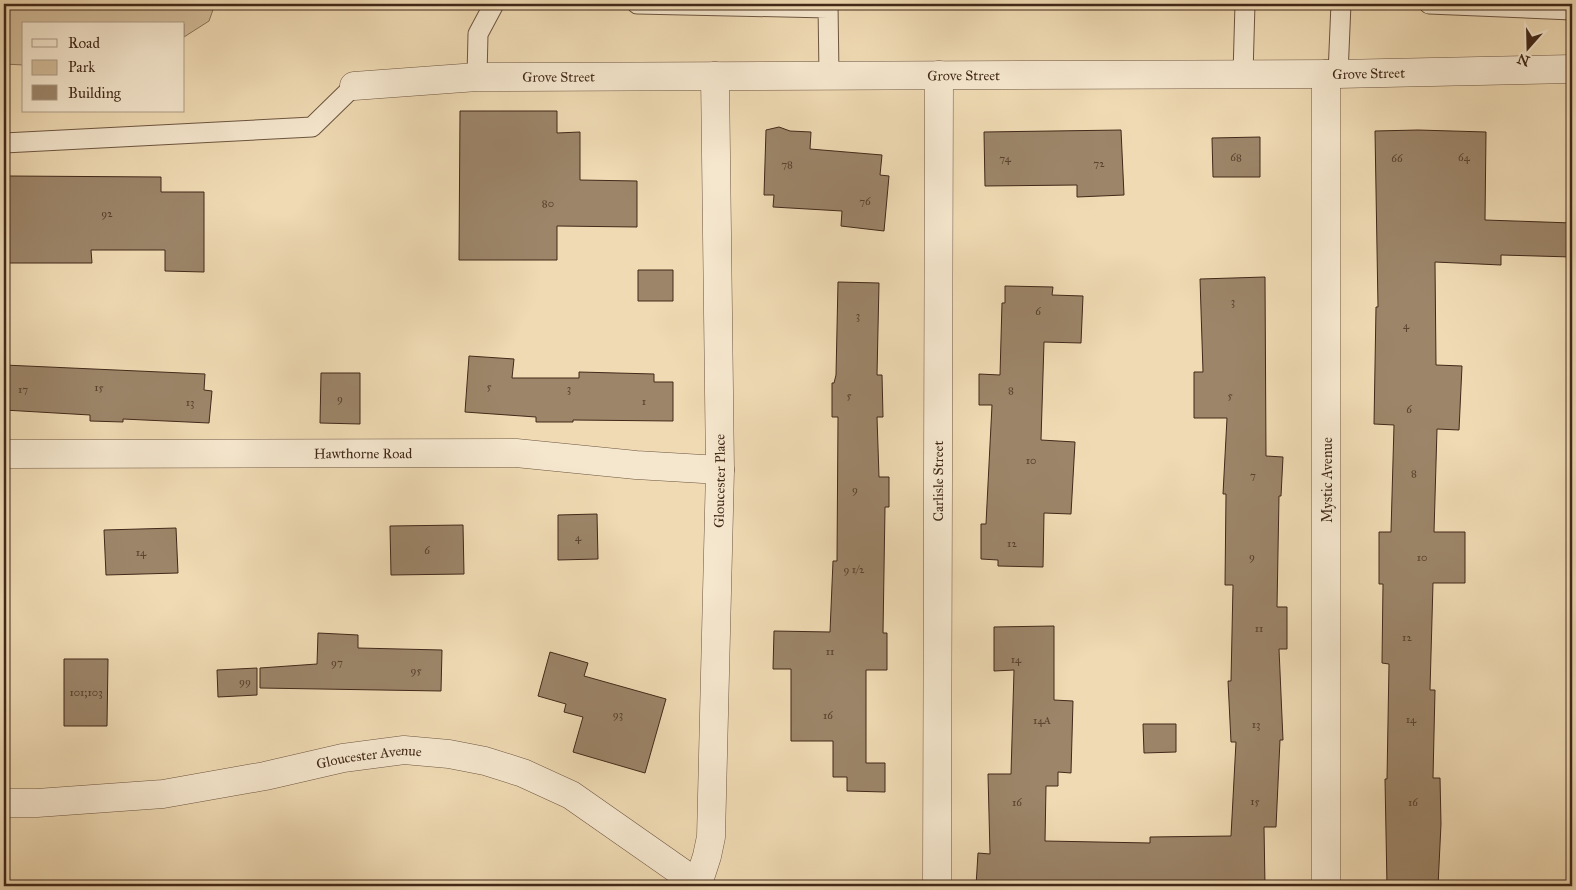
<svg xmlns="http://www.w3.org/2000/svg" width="1576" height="890" font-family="'IM FELL Great Primer',serif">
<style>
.green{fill:#d2bc99;stroke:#8a7259}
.building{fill:#9c8569;stroke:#422919}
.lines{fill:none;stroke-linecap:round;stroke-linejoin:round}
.lane-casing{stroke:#6d5540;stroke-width:21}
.street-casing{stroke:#6d5540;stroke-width:29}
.lane{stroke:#f5e7ce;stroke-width:19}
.street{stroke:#f5e7ce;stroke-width:28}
.labels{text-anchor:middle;stroke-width:4.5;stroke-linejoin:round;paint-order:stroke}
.number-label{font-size:11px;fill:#58402d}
.street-label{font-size:14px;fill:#422919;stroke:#f5e7ce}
</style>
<rect width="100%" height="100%" fill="#efdab3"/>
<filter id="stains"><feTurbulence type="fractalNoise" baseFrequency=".004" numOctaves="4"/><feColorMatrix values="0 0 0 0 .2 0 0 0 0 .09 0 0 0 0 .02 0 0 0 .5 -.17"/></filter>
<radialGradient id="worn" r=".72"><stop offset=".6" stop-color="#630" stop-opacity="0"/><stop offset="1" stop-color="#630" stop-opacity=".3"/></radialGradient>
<path class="green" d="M 4,4 L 215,4 L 209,21 L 184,37 L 184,24 L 24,24 L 24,65 L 4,64 Z"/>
<path class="building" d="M 460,111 L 557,111 L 557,133 L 580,132 L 580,180 L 637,181 L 637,227 L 557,226 L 557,260 L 459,260 Z
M 779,127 L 790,131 L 811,132 L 810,149 L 882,155 L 880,175 L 889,176 L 884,231 L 841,226 L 842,211 L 773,207 L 774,195 L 764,195 L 766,130 Z
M 1121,130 L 1124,195 L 1077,197 L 1077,185 L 985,186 L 984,132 Z
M 1418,130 L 1486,132 L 1485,220 L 1572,223 L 1572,257 L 1501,255 L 1501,265 L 1435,262 L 1436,365 L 1462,366 L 1459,430 L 1437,429 L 1434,532 L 1465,532 L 1465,583 L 1433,583 L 1430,690 L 1435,690 L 1433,778 L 1440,778 L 1441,824 L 1438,886 L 1387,886 L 1385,779 L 1387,779 L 1389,664 L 1382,663 L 1383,584 L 1379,584 L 1379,532 L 1391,532 L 1394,425 L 1374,424 L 1376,307 L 1378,307 L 1375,131 Z
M 1260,137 L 1260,177 L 1213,177 L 1212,138 Z
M 9,176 L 161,177 L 161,192 L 204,192 L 204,272 L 165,271 L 165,250 L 91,250 L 92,263 L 4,263 L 4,234 L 9,234 Z
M 638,270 L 673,270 L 673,301 L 638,301 Z
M 1265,277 L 1266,456 L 1283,457 L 1281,496 L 1279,496 L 1277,607 L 1287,607 L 1287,649 L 1279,649 L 1283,740 L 1280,740 L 1276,827 L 1264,827 L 1265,886 L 976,886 L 978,853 L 990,854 L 988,774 L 1011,774 L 1014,670 L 994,671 L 994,627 L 1054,626 L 1054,700 L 1073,701 L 1071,773 L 1058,772 L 1058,786 L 1046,786 L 1045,841 L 1150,843 L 1150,837 L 1231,836 L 1236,742 L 1231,742 L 1228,681 L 1231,681 L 1233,585 L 1225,585 L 1226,494 L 1223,494 L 1227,418 L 1194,418 L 1194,372 L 1203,372 L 1200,279 Z
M 838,282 L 879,283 L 877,375 L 882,375 L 883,417 L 877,417 L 879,477 L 889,477 L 889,507 L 885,507 L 883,633 L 887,633 L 887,670 L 866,670 L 866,763 L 885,763 L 885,792 L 847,791 L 847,777 L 833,777 L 833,741 L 791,741 L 791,669 L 773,669 L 774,631 L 830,632 L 833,561 L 837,561 L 838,417 L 832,417 L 832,383 L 834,383 L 836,375 Z
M 1005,286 L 1053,287 L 1052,295 L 1083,296 L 1081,343 L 1044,342 L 1041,440 L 1075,442 L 1071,514 L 1044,513 L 1043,567 L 998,566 L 998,560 L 981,559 L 981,524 L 986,524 L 992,405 L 979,405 L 979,374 L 1000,375 L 1002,303 L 1005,303 Z
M 469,356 L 514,359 L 512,378 L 579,378 L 579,372 L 654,374 L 654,382 L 673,382 L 673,421 L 573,420 L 573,422 L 536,422 L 536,417 L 465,412 Z
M 4,365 L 205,374 L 204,390 L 212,391 L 209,423 L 123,419 L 123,422 L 90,421 L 90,415 L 4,410 Z
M 321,373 L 360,373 L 360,424 L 320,423 Z
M 597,514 L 598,559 L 558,560 L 558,515 Z
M 463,525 L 464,574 L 391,575 L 390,526 Z
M 176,528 L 178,573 L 106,575 L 104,530 Z
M 318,633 L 358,635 L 358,648 L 442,650 L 441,691 L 260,688 L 260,668 L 317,664 Z
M 550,652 L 588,663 L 584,676 L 666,699 L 645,773 L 573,752 L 583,717 L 564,712 L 566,704 L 538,696 Z
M 64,659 L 108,659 L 107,726 L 64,726 Z
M 257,668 L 257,695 L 218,697 L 217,670 Z
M 1143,724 L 1176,724 L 1176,752 L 1144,753 Z"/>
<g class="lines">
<defs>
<path id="lane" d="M 637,4 L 828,8
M 828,4 L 829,76
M 1429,4 L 1572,10
M 1243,74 L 1245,4
M 1338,74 L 1341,4
M 477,77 L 478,34 L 494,4
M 4,143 L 312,127 L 354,86"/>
<g id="street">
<path id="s1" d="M 354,86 L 477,77 L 1338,74 L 1572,69"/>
<path id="s2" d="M 4,454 L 516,453 L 636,465 L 720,470"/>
<path id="s3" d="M 4,803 L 37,803 L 163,794 L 265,776 L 343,758 L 404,750 L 449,754 L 485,761 L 523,773 L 571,795 L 701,886"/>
<path id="s4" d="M 698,884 L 707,856 L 711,837 L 720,470 L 715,76"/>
<path id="s5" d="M 937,886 L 939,75"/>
<path d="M 1326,886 L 1326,74"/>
</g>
</defs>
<use href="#lane" class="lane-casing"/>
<use href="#street" class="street-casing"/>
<use href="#lane" class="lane"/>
<use href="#street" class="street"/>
</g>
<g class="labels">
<g class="number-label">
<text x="1236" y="161">68</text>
<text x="1464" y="161">64</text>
<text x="1005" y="162">74</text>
<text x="1397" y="162">66</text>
<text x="1099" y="167">72</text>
<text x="787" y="168">78</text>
<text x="865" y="205">76</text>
<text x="548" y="207">80</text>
<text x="107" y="217">92</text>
<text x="1233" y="305">3</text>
<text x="1038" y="315">6</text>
<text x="858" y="319">3</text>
<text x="1406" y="329">4</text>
<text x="489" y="390">5</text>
<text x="99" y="391">15</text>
<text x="569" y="392">3</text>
<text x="23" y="393">17</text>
<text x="1011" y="394">8</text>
<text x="849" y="399">5</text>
<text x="1230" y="399">5</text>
<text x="340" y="402">9</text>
<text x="644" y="405">1</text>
<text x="190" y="406">13</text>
<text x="1409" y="413">6</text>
<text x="1031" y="464">10</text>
<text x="1414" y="477">8</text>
<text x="1253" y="479">7</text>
<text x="855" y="493">9</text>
<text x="578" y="541">4</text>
<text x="1012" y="547">12</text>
<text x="427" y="554">6</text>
<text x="141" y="556">14</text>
<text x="1252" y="560">9</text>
<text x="1422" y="561">10</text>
<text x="854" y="573">9 1/2</text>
<text x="1259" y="632">11</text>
<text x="1407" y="641">12</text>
<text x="830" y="655">11</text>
<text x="1016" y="663">14</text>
<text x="337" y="666">97</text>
<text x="416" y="674">95</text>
<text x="245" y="685">99</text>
<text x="86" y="696">101;103</text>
<text x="618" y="718">93</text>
<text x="828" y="719">16</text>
<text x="1411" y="723">14</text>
<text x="1042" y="724">14A</text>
<text x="1256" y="728">13</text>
<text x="1255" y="805">15</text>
<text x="1017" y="806">16</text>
<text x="1413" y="806">16</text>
</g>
<g class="street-label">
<text dy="5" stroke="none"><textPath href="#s1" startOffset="1015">Grove Street</textPath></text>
<text dy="5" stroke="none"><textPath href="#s1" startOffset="610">Grove Street</textPath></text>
<text dy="5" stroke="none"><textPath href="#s1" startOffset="205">Grove Street</textPath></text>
<text dy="5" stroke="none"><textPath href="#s2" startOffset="359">Hawthorne Road</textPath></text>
<text transform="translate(1327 480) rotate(-90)" y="5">Mystic Avenue</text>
<text dy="5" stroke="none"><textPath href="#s4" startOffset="405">Gloucester Place</textPath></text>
<text dy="5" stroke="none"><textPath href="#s5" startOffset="405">Carlisle Street</textPath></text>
<text dy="5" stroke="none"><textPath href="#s3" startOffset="369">Gloucester Avenue</textPath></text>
</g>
</g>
<rect width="1576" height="890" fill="none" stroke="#efdab3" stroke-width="20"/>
<rect x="5" y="5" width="1566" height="880" fill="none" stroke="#422919" stroke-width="2.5"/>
<rect x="10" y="10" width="1556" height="870" fill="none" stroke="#422919"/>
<rect x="22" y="22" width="162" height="90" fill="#f5e7ce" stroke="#ad9b86"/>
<rect x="32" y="39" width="25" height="8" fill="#f5e7ce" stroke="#ad9b86"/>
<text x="68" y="48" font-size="15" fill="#422919">Road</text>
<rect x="32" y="60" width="25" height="15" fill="#d2bc99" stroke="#ad9b86"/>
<text x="68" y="72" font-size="15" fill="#422919">Park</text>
<rect x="32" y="85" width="25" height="15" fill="#9c8569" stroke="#ad9b86"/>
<text x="68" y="98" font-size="15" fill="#422919">Building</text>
<g transform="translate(1528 48) rotate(200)" stroke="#f5e7ce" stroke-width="4" paint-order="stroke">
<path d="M0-4L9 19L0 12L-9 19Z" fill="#422919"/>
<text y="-8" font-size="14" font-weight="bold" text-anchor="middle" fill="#422919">N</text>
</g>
<rect width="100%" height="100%" filter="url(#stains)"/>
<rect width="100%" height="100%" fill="url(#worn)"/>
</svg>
